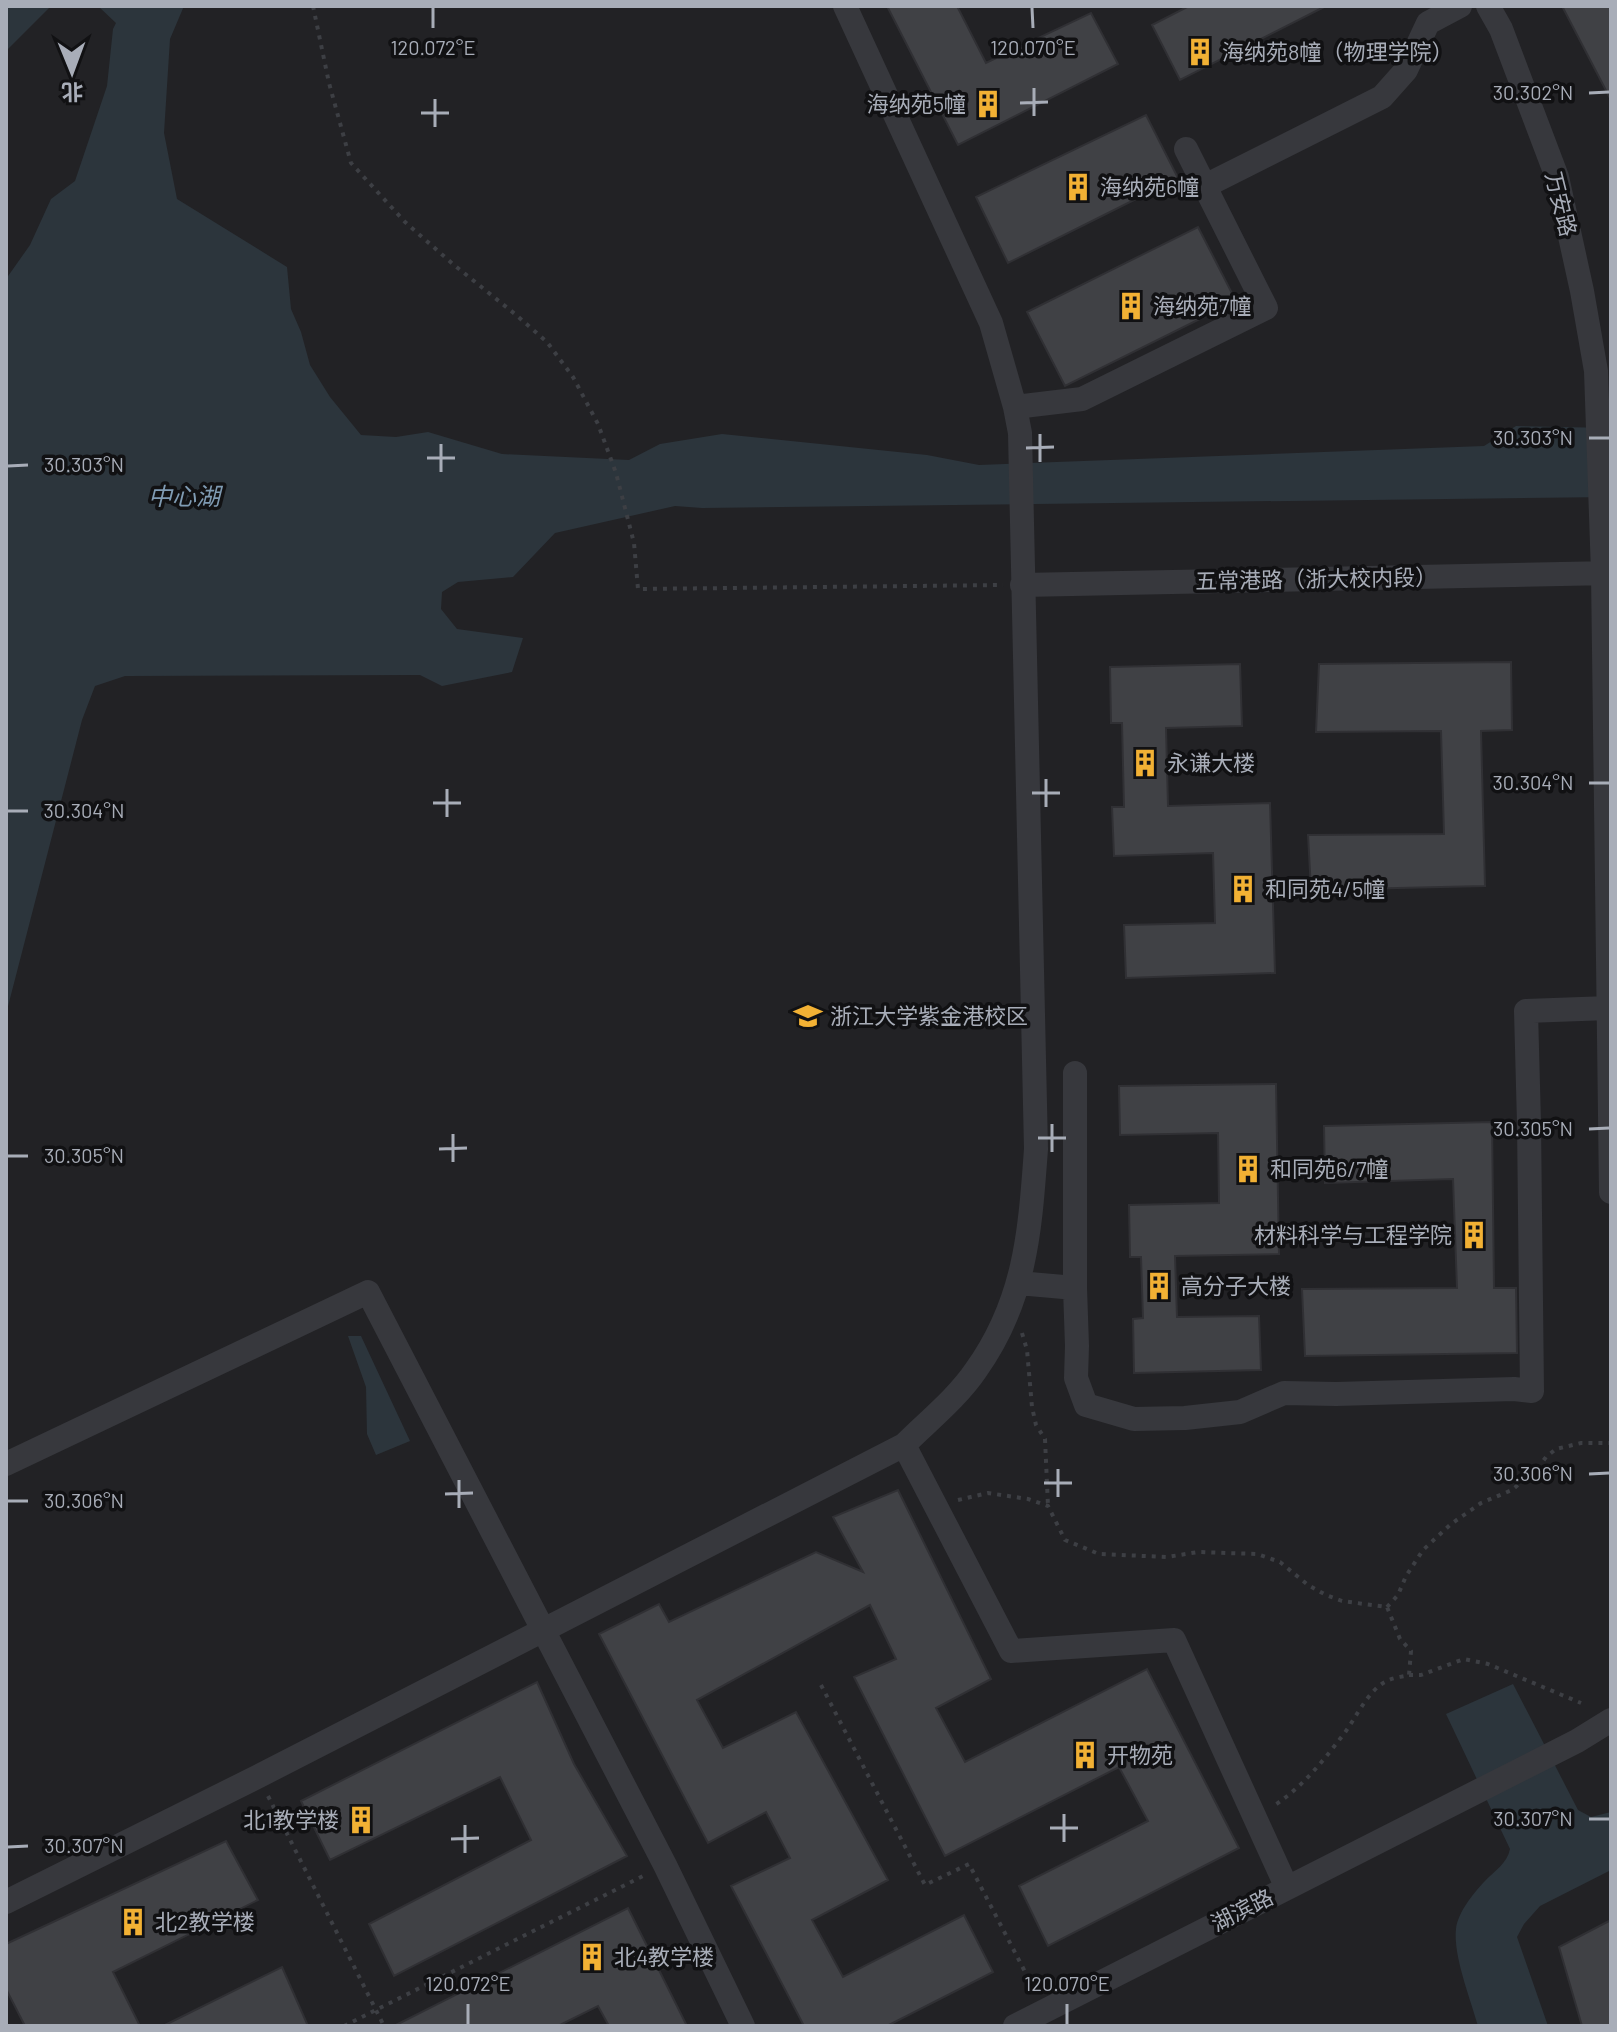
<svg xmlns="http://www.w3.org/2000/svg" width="1617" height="2032" font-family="Barlow,'Noto Sans SC',sans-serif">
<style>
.built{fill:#222225}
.water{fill:#2c353c}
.building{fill:#404145;stroke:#303034;stroke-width:2}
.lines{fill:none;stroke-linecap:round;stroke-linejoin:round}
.path{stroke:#3d3f44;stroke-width:4;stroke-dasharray:4 6;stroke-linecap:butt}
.minor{stroke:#37383d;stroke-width:24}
.ticks{fill:none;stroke:#a8adb8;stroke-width:3}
.labels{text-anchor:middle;stroke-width:7;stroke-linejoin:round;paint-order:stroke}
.poi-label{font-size:22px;fill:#a8adb8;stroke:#111113;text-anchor:start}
.street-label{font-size:22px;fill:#a8adb8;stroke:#111113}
.water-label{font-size:24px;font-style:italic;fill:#7f9bb3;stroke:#111113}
.ticks-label{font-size:20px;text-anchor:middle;fill:#a8adb8;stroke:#111113;stroke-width:7;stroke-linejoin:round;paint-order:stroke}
</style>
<rect width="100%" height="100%" fill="#161618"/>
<path class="built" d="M 6,6 L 1611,6 L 1611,2026 L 6,2026 Z"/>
<path class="water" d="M 6,6 L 51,6 L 6,51 Z
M 98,6 L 184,6 L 170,39 L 164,133 L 177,199 L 287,267 L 291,309 L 301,332 L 310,365 L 330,397 L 361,435 L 396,437 L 428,432 L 502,454 L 629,460 L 660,444 L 722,434 L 927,455 L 979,465 L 1484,446 L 1516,426 L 1611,428 L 1611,497 L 702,508 L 675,506 L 555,533 L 513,577 L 458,582 L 442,592 L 441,609 L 457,629 L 523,638 L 512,672 L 442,686 L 420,675 L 125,676 L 95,686 L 82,720 L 6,1014 L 6,279 L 30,245 L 51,199 L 75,181 L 107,86 L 113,29 L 116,23 Z
M 348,1336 L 361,1336 L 410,1441 L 376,1455 L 367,1434 L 366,1387 Z
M 1513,1684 L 1578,1810 L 1591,1817 L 1611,1812 L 1611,1870 L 1540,1906 L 1524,1924 L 1517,1937 L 1548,2026 L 1478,2026 C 1471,2000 1453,1956 1456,1929 C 1458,1912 1473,1894 1484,1882 C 1495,1870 1507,1864 1510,1849 L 1446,1714 Z"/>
<path class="building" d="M 887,6 L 957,6 L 986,63 L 1091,13 L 1118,64 L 958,145 Z
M 1189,6 L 1326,6 L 1180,80 L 1152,25 Z
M 1562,6 L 1611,6 L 1611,100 Z
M 1146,115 L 1178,178 L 1008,263 L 976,197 Z
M 1198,227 L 1236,301 L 1065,386 L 1027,312 Z
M 1511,662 L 1512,730 L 1481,731 L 1485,886 L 1311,890 L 1308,835 L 1444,834 L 1441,731 L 1316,732 L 1319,664 Z
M 1240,664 L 1242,726 L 1166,728 L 1168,806 L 1270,803 L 1275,973 L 1126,978 L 1124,925 L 1215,923 L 1213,853 L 1114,856 L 1112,807 L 1124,807 L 1122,723 L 1111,723 L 1110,667 Z
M 1276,1084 L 1279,1254 L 1175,1256 L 1177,1317 L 1259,1316 L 1261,1370 L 1134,1373 L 1133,1319 L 1143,1318 L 1141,1257 L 1130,1257 L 1129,1205 L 1219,1203 L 1218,1133 L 1120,1135 L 1119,1086 Z
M 1492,1122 L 1494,1288 L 1516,1288 L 1517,1353 L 1305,1356 L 1302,1289 L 1457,1288 L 1453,1179 L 1325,1183 L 1324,1126 Z
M 898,1490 L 991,1679 L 936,1708 L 965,1762 L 1147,1669 L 1239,1848 L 1048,1946 L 1019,1886 L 1148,1821 L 1119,1767 L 945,1856 L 854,1677 L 896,1659 L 870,1605 L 697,1700 L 723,1748 L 796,1712 L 888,1880 L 812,1920 L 843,1977 L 964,1915 L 993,1972 L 887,2026 L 804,2026 L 731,1886 L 790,1858 L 766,1812 L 708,1843 L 599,1634 L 659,1604 L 669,1622 L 816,1552 L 863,1572 L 833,1517 Z
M 537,1682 L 574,1764 L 627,1856 L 394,1976 L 369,1924 L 531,1840 L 500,1777 L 330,1860 L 301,1801 Z
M 226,1841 L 258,1900 L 113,1972 L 140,2026 L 25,2026 L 6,1989 L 6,1944 Z
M 628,1908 L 687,2026 L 609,2026 L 598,2006 L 558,2026 L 394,2026 Z
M 1611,1920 L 1611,2026 L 1582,2026 L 1559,1947 Z
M 282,1967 L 308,2026 L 163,2026 Z"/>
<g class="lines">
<path class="path" d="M 313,6 L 329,83 L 351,163 L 405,222 L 454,265 L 515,314 L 547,342 L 573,377 L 598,424 L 616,473 L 634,543 L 638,589 L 1003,585
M 1022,1333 L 1027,1350 L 1032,1407 L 1036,1425 L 1045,1439 L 1048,1506
M 958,1500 L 988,1493 L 1028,1499 L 1048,1506 L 1065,1540 L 1099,1554 L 1167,1557 L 1198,1552 L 1257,1554 L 1280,1562 L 1308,1585 L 1326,1595 L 1342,1601 L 1387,1607 L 1400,1639 L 1411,1651 L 1409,1675 C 1401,1677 1391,1678 1385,1682 C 1369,1690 1356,1717 1346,1731 C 1324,1760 1303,1787 1272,1807
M 1387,1607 L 1398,1595 L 1406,1576 L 1423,1550 L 1451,1524 L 1481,1503 L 1512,1490 L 1538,1468 L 1546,1457 L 1556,1449 L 1581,1443 L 1611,1443
M 1409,1675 L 1421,1675 L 1464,1659 L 1488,1664 L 1581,1703
M 821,1685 L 925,1885 L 969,1864 L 1035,1991
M 268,1796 L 384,2026
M 344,2026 L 645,1875"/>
<path class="minor" d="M 1488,6 L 1501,29 L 1557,177 L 1582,291 L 1596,371 L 1603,573 L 1611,1192
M 1205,186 L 1382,97 L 1406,70 L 1428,23 L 1460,6
M 1015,407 L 1082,399 L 1266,308 L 1186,149
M 1022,585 L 1611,573
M 1018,1283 L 1075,1288 L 1077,1346 L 1076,1378 L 1086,1405 L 1134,1419 L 1185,1418 L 1240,1412 L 1284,1393 L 1336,1394 L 1514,1389 L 1532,1391 L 1529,1123 L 1526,1011 L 1609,1008
M 1075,1288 L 1075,1073
M 904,1445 L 1011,1651 L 1174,1640 L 1287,1888
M 6,1464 L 368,1292 L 665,1865 L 743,2026
M 6,1902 L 259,1776 L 904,1445 C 928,1421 957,1398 976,1370 C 1026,1300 1030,1230 1036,1149 L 1020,433 L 1015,407 L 991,323 L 845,6
M 1015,2026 L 1577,1741 L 1611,1720"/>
</g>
<path class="ticks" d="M 433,8 L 433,28M 1032,8 L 1033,28M 1034,88 L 1034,116M 1589,93 L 1609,92M 435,99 L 435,127M 1020,103 L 1048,102M 421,113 L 449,113M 1040,434 L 1040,462M 1589,438 L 1609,438M 441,444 L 441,472M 1026,448 L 1054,447M 427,458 L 455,458M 8,466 L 28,465M 1046,779 L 1046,807M 1589,783 L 1609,783M 447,789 L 447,817M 1032,793 L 1060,793M 433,803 L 461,803M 8,811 L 28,811M 1052,1124 L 1052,1152M 1589,1129 L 1609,1128M 453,1134 L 453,1162M 1038,1138 L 1066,1138M 439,1149 L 467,1148M 8,1156 L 28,1156M 1058,1469 L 1058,1497M 1589,1474 L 1609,1473M 459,1480 L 459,1508M 1044,1483 L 1072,1483M 445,1494 L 473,1493M 8,1501 L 28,1501M 1064,1814 L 1064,1842M 1589,1819 L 1609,1819M 465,1825 L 465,1853M 1050,1828 L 1078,1828M 451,1839 L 479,1838M 8,1847 L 28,1846M 468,2004 L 468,2024M 1067,2004 L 1067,2024"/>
<defs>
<symbol id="building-bare" viewBox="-9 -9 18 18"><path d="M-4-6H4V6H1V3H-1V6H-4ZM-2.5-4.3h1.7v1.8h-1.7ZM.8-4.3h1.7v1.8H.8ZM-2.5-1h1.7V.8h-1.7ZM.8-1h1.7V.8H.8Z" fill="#f2b134" stroke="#111113" stroke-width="2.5" paint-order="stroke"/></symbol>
<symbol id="university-bare" viewBox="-9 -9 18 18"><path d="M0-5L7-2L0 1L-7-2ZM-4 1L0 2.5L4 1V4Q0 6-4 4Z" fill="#f2b134" stroke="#111113" stroke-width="2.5" paint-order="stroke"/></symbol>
</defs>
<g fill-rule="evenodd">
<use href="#building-bare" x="1180" y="32" width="40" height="40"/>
<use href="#building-bare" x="968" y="84" width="40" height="40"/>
<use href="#building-bare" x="1058" y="167" width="40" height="40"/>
<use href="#building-bare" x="1111" y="286" width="40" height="40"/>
<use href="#building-bare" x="1125" y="743" width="40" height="40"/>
<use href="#building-bare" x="1223" y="869" width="40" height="40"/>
<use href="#university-bare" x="788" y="996" width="40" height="40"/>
<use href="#building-bare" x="1228" y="1149" width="40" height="40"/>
<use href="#building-bare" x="1454" y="1215" width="40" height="40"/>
<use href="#building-bare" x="1139" y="1266" width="40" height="40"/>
<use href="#building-bare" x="1065" y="1735" width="40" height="40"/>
<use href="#building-bare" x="341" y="1800" width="40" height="40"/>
<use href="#building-bare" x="113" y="1902" width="40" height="40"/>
<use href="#building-bare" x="572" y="1937" width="40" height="40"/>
</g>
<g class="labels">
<g class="poi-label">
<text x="1222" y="60">海纳苑8幢（物理学院）</text>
<text x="966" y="112" text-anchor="end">海纳苑5幢</text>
<text x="1100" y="195">海纳苑6幢</text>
<text x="1153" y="314">海纳苑7幢</text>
<text x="1167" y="771">永谦大楼</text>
<text x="1265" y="897">和同苑4/5幢</text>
<text x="830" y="1024">浙江大学紫金港校区</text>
<text x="1270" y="1177">和同苑6/7幢</text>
<text x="1452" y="1243" text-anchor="end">材料科学与工程学院</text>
<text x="1181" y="1294">高分子大楼</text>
<text x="1107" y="1763">开物苑</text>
<text x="339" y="1828" text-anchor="end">北1教学楼</text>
<text x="155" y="1930">北2教学楼</text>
<text x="614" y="1965">北4教学楼</text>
</g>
<g class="street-label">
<text transform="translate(1561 204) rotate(76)" y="8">万安路</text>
<text transform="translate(1316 579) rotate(-1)" y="8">五常港路（浙大校内段）</text>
<text transform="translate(1242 1910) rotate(-27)" y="8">湖滨路</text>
</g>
<g class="water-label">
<text x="184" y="505">中心湖</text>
</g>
</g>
<g class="ticks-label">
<text x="433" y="55">120.072°E</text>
<text x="1033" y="55">120.070°E</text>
<text x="1533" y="100">30.302°N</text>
<text x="1533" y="445">30.303°N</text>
<text x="84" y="472">30.303°N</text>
<text x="1533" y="790">30.304°N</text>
<text x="84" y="818">30.304°N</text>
<text x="1533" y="1136">30.305°N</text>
<text x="84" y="1163">30.305°N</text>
<text x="1533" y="1481">30.306°N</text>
<text x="84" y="1508">30.306°N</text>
<text x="1533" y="1826">30.307°N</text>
<text x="84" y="1853">30.307°N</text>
<text x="468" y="1991">120.072°E</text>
<text x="1067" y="1991">120.070°E</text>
</g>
<rect width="1617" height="2032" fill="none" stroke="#a8adb8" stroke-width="16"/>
<g transform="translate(72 72) rotate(179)" stroke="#111113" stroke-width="6" paint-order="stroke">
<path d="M0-6L14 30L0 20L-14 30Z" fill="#a8adb8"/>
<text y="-12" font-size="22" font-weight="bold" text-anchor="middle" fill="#a8adb8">北</text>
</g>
</svg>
